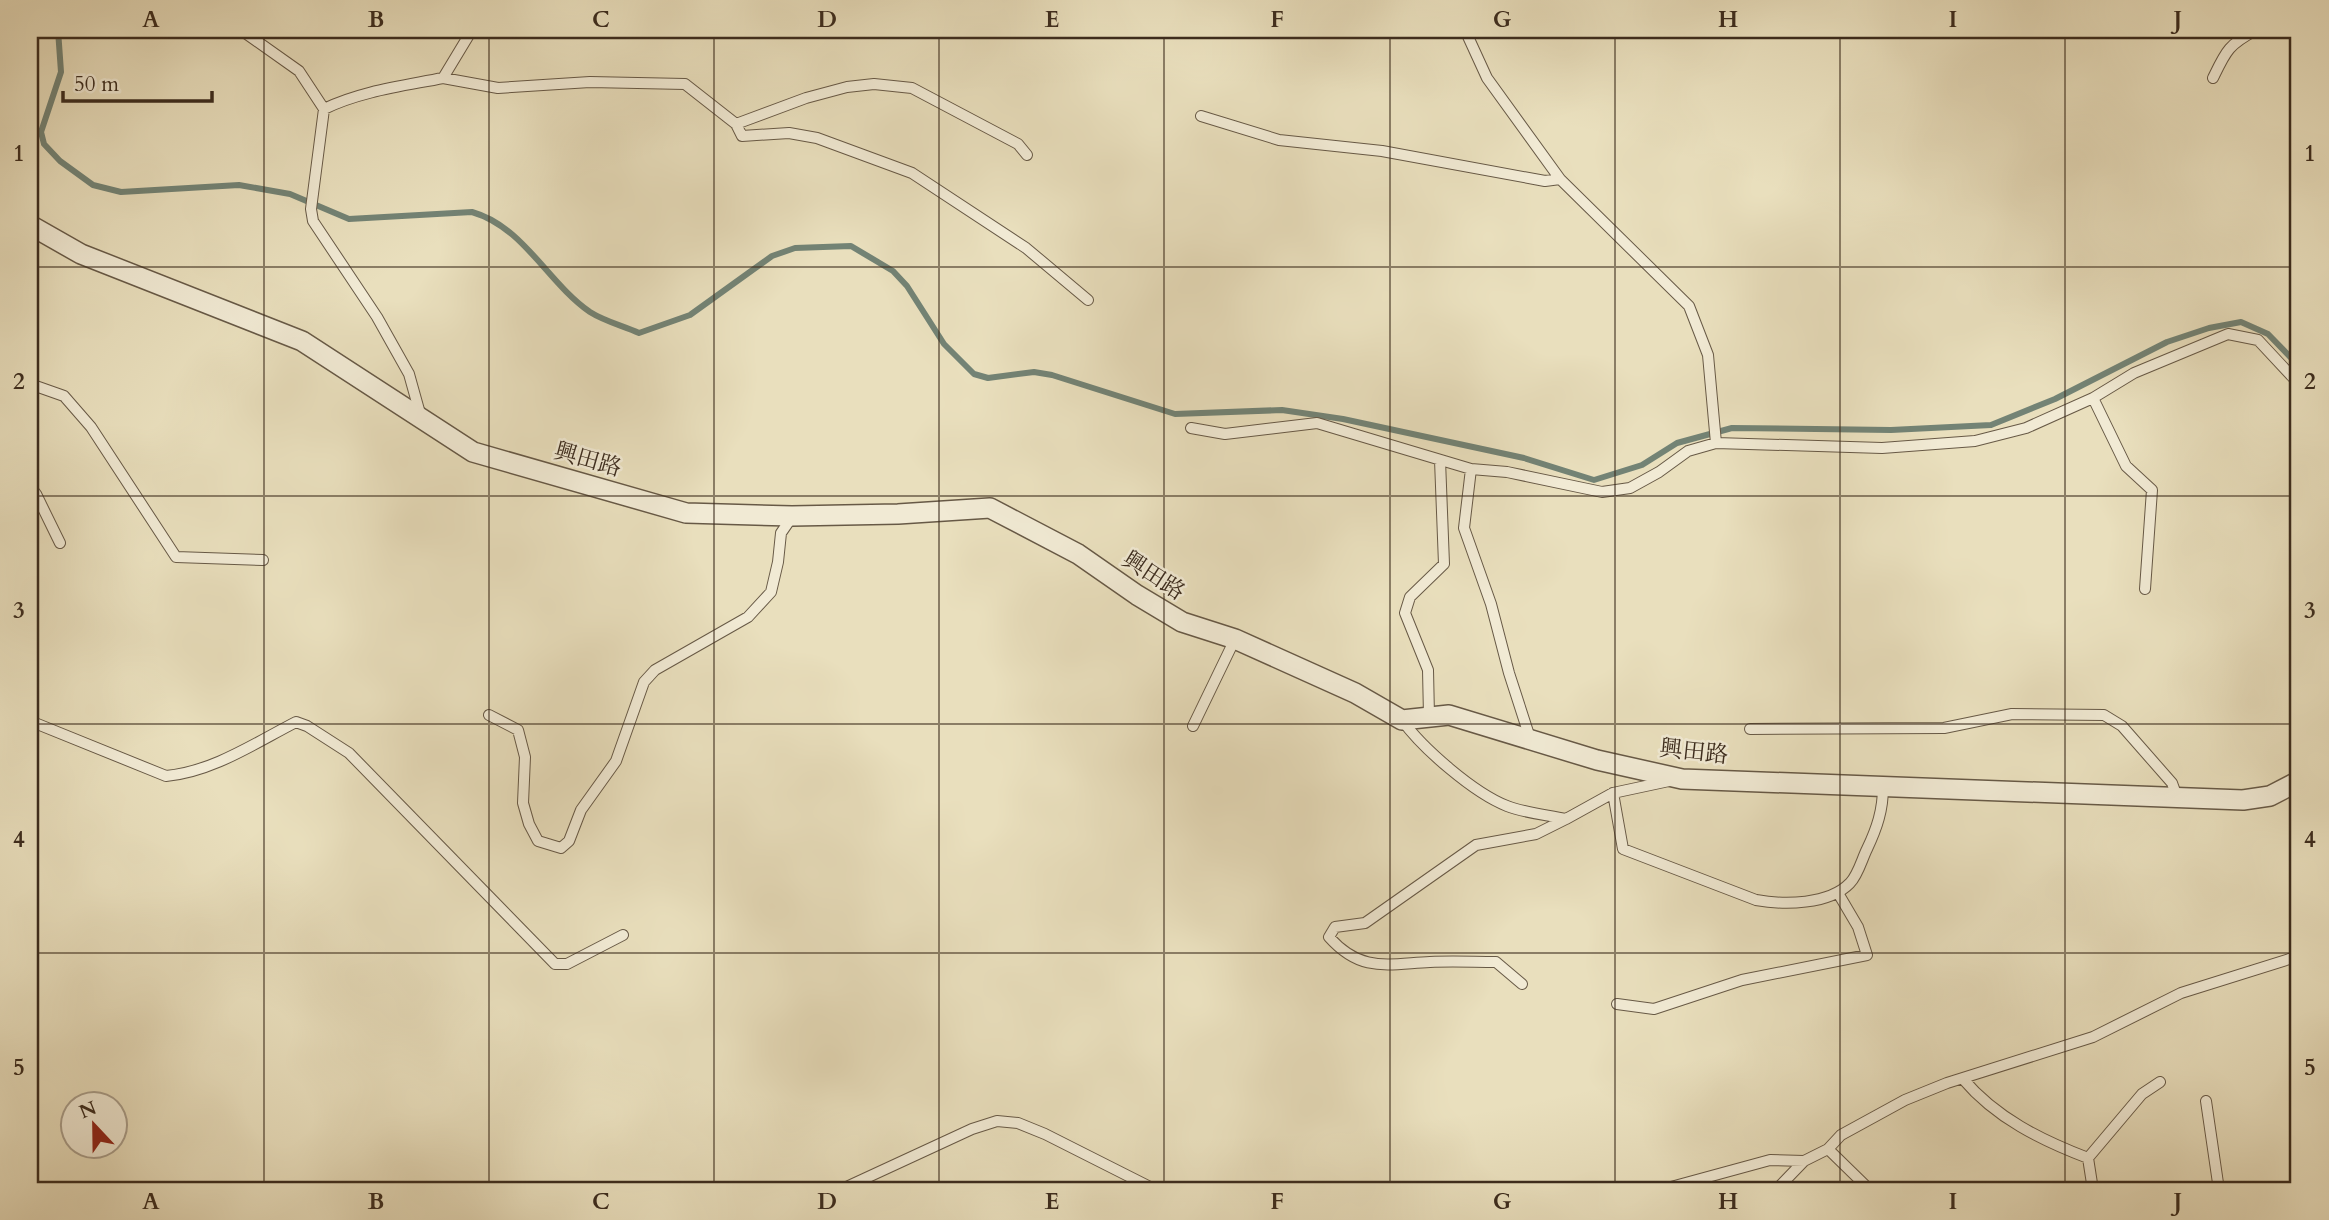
<svg xmlns="http://www.w3.org/2000/svg" width="2329" height="1220" font-family="Cardo,'Noto Serif TC',serif">
<style>
.lines{fill:none;stroke-linecap:round;stroke-linejoin:round}
.stream{stroke:#738375;stroke-width:6}
.service-casing{stroke:#675946;stroke-width:12}
.minor-casing{stroke:#675946;stroke-width:22}
.service{stroke:#f1ead4;stroke-width:10}
.minor{stroke:#f1ead4;stroke-width:19}
.grid{fill:none;stroke:#3c2c1e;stroke-width:2;stroke-opacity:0.55}
.labels{text-anchor:middle;stroke-width:5;stroke-linejoin:round;paint-order:stroke}
.street-label{font-size:23px;fill:#3c2c1e;stroke:#f1ead4}
.neatline{fill:none;stroke:#3c2c1e;stroke-width:2.5}
.grid-label{font-size:23px;text-anchor:middle;font-weight:bold;fill:#3c2c1e}
</style>
<rect width="100%" height="100%" fill="#e9dfbd"/>
<filter id="stains"><feTurbulence type="fractalNoise" baseFrequency=".00286" numOctaves="4"/><feColorMatrix values="0 0 0 0 .2 0 0 0 0 .09 0 0 0 0 .02 0 0 0 .5 -.17"/></filter>
<radialGradient id="worn" r=".72"><stop offset=".6" stop-color="#630" stop-opacity="0"/><stop offset="1" stop-color="#630" stop-opacity=".3"/></radialGradient>
<g class="lines">
<path class="stream" d="M 58,30 L 61,72 L 41,132 L 44,144 L 60,161 L 93,185 L 121,192 L 239,185 L 290,194 L 349,219 L 472,212 C 524,227 547,282 590,312 C 604,321 623,326 639,333 L 690,315 L 772,256 L 795,248 L 851,246 L 893,271 L 907,286 L 944,344 L 974,374 L 988,378 L 1034,372 L 1052,375 L 1175,414 L 1282,410 L 1343,419 L 1524,458 L 1594,480 L 1642,465 L 1677,443 L 1732,428 L 1891,430 L 1991,425 L 2055,399 L 2167,342 L 2209,328 L 2241,322 L 2268,334 L 2299,366"/>
<defs>
<path id="service" d="M 241,30 L 299,71 L 324,109 C 361,91 403,86 443,78 L 472,30
M 443,78 L 498,88 L 590,82 L 685,84 L 736,124 L 806,98 L 847,87 L 874,84 L 912,88 L 1018,144 L 1027,155
M 2213,78 C 2226,51 2228,45 2256,30
M 324,109 L 311,209 L 313,221 L 377,317 L 409,374 L 421,417
M 1201,116 L 1279,140 L 1382,151 L 1545,181 L 1560,179 L 1487,78 L 1465,30
M 736,124 L 742,136 L 789,133 L 817,138 L 912,173 L 1026,248 L 1088,300
M 1560,179 L 1689,306 L 1708,355 L 1716,443
M 30,384 L 64,396 L 91,427 L 176,557 L 263,560
M 2093,398 L 2126,466 L 2152,490 L 2145,589
M 1191,428 L 1225,434 L 1317,423 L 1471,469
M 30,486 L 36,494 L 60,543
M 489,715 L 518,730 L 525,757 L 523,803 L 529,824 L 538,841 L 561,848 L 569,841 L 581,810 L 616,761 L 644,682 L 655,670 L 748,617 L 771,592 L 778,562 L 781,533 L 792,517
M 1429,716 L 1428,670 L 1405,613 L 1410,597 L 1444,564 L 1440,460
M 1402,720 C 1423,749 1474,793 1507,806 C 1525,813 1547,815 1566,819 L 1536,834 L 1476,845 L 1365,923 L 1335,927 L 1329,937 C 1361,973 1387,964 1430,962 C 1452,961 1474,962 1496,962 L 1522,984
M 30,721 L 166,776 C 212,772 255,743 296,722 L 307,726 L 349,753 L 555,964 L 567,964 L 623,935
M 1193,726 L 1235,639
M 1750,729 L 1944,728 L 2012,714 L 2104,715 L 2122,726 L 2172,783 L 2177,797
M 1530,738 L 1509,673 L 1491,604 L 1464,528 L 1471,469 L 1507,472 L 1602,492 L 1630,488 L 1659,472 L 1688,451 L 1716,443 L 1882,448 L 1975,441 L 2026,428 L 2093,398 L 2134,373 L 2228,334 L 2258,340 L 2299,384
M 1613,793 L 1623,849 L 1756,900 C 1784,905 1829,905 1850,883 C 1858,875 1862,859 1867,849 C 1877,828 1883,810 1883,787
M 1566,819 L 1613,793 L 1669,781
M 1617,1004 L 1654,1009 L 1742,980 L 1867,955 L 1858,927 L 1838,893
M 1963,1079 C 1996,1118 2041,1140 2088,1158 L 2142,1094 L 2160,1082
M 2206,1101 L 2219,1190
M 1828,1149 L 1870,1190
M 2088,1158 L 2093,1190
M 840,1190 L 972,1129 L 997,1121 L 1018,1123 L 1045,1134 L 1156,1190
M 1660,1190 L 1770,1160 L 1804,1161 L 1828,1149 L 1841,1135 L 1905,1100 L 1947,1083 L 2093,1037 L 2181,993 L 2299,956
M 1776,1190 L 1804,1161"/>
<path id="minor" d="M 30,225 L 81,254 L 302,341 L 473,452 L 686,513 L 792,516 L 898,514 L 990,508 L 1078,554 L 1137,595 L 1182,622 L 1235,639 L 1355,693 L 1402,720 L 1449,715 L 1597,760 L 1682,779 L 2243,800 L 2270,796 L 2299,781"/>
</defs>
<use href="#service" class="service-casing"/>
<use href="#minor" class="minor-casing"/>
<use href="#service" class="service"/>
<use href="#minor" class="minor"/>
</g>
<path class="grid" d="M 264,30 L 264,1190M 489,30 L 489,1190M 714,30 L 714,1190M 939,30 L 939,1190M 1164,30 L 1164,1190M 1390,30 L 1390,1190M 1615,30 L 1615,1190M 1840,30 L 1840,1190M 2065,30 L 2065,1190M 30,267 L 2299,267M 30,496 L 2299,496M 30,724 L 2299,724M 30,953 L 2299,953"/>
<g class="labels">
<g class="street-label">
<text transform="translate(588 459) rotate(16)" y="8">興田路</text>
<text transform="translate(1154 575) rotate(33)" y="8">興田路</text>
<text transform="translate(1694 751) rotate(6)" y="8">興田路</text>
</g>
</g>
<rect width="2329" height="1220" fill="none" stroke="#e9dfbd" stroke-width="77"/>
<g transform="translate(94 1125) rotate(338)"><circle r="33" fill="#f1ead4" stroke="#a99e8b" stroke-width="2"/>
<path d="M0-5L12 26L0 18L-12 26Z" fill="#8f2418"/>
<text y="-10" font-size="19" font-weight="bold" text-anchor="middle" fill="#3c2c1e">N</text>
</g>
<path d="M63 91v10h149v-10" fill="none" stroke="#3c2c1e" stroke-width="3.5"/>
<text x="74" y="91" font-size="21" fill="#3c2c1e" stroke="#f1ead4" stroke-width="5" paint-order="stroke">50 m</text>
<rect x="38" y="38" width="2252" height="1144" class="neatline"/>
<g class="grid-label">
<text x="151" y="27">A</text>
<text x="376" y="27">B</text>
<text x="601" y="27">C</text>
<text x="827" y="27">D</text>
<text x="1052" y="27">E</text>
<text x="1277" y="27">F</text>
<text x="1502" y="27">G</text>
<text x="1728" y="27">H</text>
<text x="1953" y="27">I</text>
<text x="2178" y="27">J</text>
<text x="19" y="161">1</text>
<text x="2310" y="161">1</text>
<text x="19" y="389">2</text>
<text x="2310" y="389">2</text>
<text x="19" y="618">3</text>
<text x="2310" y="618">3</text>
<text x="19" y="847">4</text>
<text x="2310" y="847">4</text>
<text x="19" y="1075">5</text>
<text x="2310" y="1075">5</text>
<text x="151" y="1209">A</text>
<text x="376" y="1209">B</text>
<text x="601" y="1209">C</text>
<text x="827" y="1209">D</text>
<text x="1052" y="1209">E</text>
<text x="1277" y="1209">F</text>
<text x="1502" y="1209">G</text>
<text x="1728" y="1209">H</text>
<text x="1953" y="1209">I</text>
<text x="2178" y="1209">J</text>
</g>
<rect width="100%" height="100%" filter="url(#stains)"/>
<rect width="100%" height="100%" fill="url(#worn)"/>
</svg>
